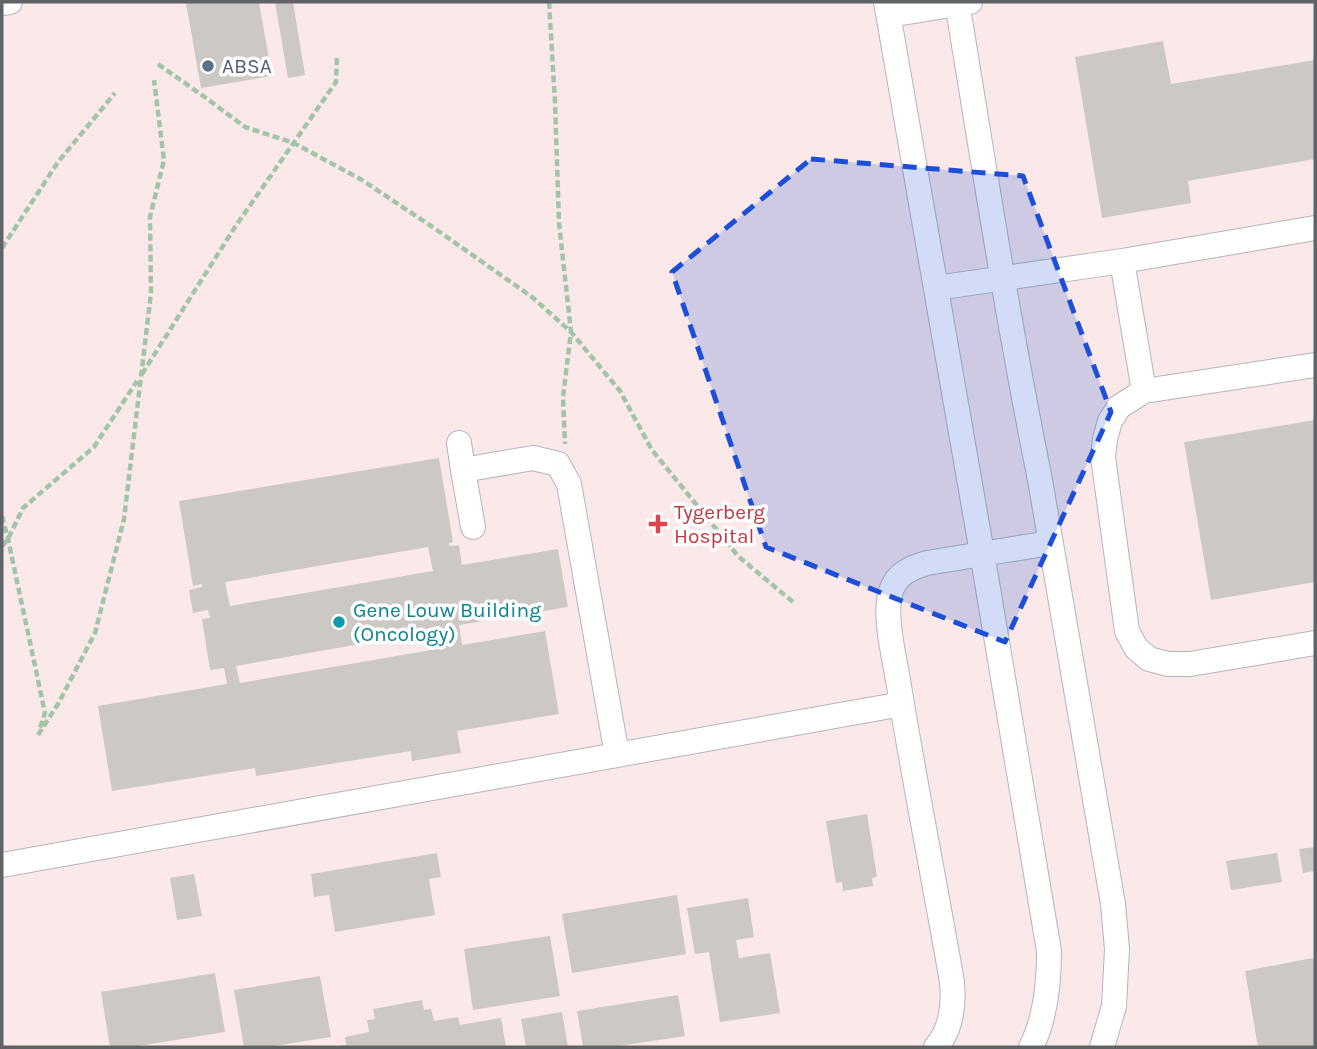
<svg xmlns="http://www.w3.org/2000/svg" width="1317" height="1049" font-family="Karla,sans-serif">
<style>
.medical{fill:#fae9e8}
.building{fill:#ccc9c5;fill-rule:evenodd}
.lines{fill:none;stroke-linecap:round;stroke-linejoin:round}
.minor-casing{stroke:#b4b5b9;stroke-width:26}
.path{stroke:#a2c5aa;stroke-width:4.5;stroke-dasharray:7 3.5;stroke-linecap:butt}
.minor{stroke:#fff;stroke-width:24}
.marked{fill:#1d4ed8;fill-opacity:0.2;stroke:#1d4ed8;stroke-width:5;stroke-dasharray:14 9;stroke-linejoin:round}
.service-dot{fill:#5c6f8a;stroke:#fff;stroke-width:2.5}
.health-dot{fill:#e0444e;stroke:#fff;stroke-width:2.5}
.culture-dot{fill:#0f9aa8;stroke:#fff;stroke-width:2.5}
.labels{text-anchor:middle;stroke-width:7;stroke-linejoin:round;paint-order:stroke}
.service-label{font-size:21px;fill:#4e5e75;stroke:#fff;text-anchor:start}
.health-label{font-size:21px;fill:#be3a42;stroke:#fff;text-anchor:start}
.culture-label{font-size:21px;fill:#0d838f;stroke:#fff;text-anchor:start}
</style>
<rect width="100%" height="100%" fill="#f0eee9"/>
<path class="medical" d="M 2,2 L 1315,2 L 1315,1047 L 2,1047 Z"/>
<path class="building" d="M 196,2 L 259,2 L 272,76 L 201,88 L 186,3 Z
M 275,2 L 293,2 L 305,75 L 288,78 Z
M 1163,41 L 1171,84 L 1315,60 L 1315,159 L 1188,181 L 1191,203 L 1102,218 L 1075,57 Z
M 1315,420 L 1315,582 L 1211,600 L 1184,442 Z
M 439,458 L 453,542 L 449,543 L 449,546 L 459,545 L 462,565 L 558,549 L 568,607 L 459,625 L 462,645 L 545,631 L 559,714 L 457,731 L 461,753 L 412,761 L 411,751 L 256,776 L 255,768 L 112,791 L 98,706 L 227,684 L 224,668 L 210,670 L 202,619 L 210,618 L 208,610 L 193,613 L 189,590 L 202,587 L 202,584 L 193,586 L 179,501 ZM 428,547 L 433,571 L 230,606 L 225,582 ZM 439,630 L 443,648 L 240,683 L 236,666 Z
M 867,814 L 877,877 L 872,878 L 873,886 L 843,891 L 842,882 L 836,883 L 826,821 Z
M 1315,847 L 1315,871 L 1303,873 L 1299,849 Z
M 437,853 L 441,877 L 429,879 L 435,915 L 335,932 L 329,895 L 314,897 L 311,874 Z
M 1277,853 L 1282,882 L 1231,890 L 1226,861 Z
M 194,874 L 202,916 L 177,920 L 170,878 Z
M 677,895 L 686,954 L 572,973 L 562,914 Z
M 748,898 L 754,937 L 736,940 L 739,958 L 770,953 L 780,1013 L 720,1022 L 709,952 L 695,954 L 687,908 Z
M 550,936 L 560,996 L 473,1010 L 464,949 Z
M 1313,958 L 1315,969 L 1315,1047 L 1258,1047 L 1245,971 Z
M 215,973 L 225,1032 L 132,1047 L 110,1047 L 101,992 Z
M 320,976 L 331,1037 L 267,1047 L 244,1047 L 234,990 Z
M 678,995 L 685,1036 L 613,1047 L 583,1047 L 577,1011 Z
M 422,1000 L 424,1010 L 431,1009 L 434,1021 L 458,1017 L 460,1025 L 501,1018 L 506,1047 L 339,1047 L 339,1046 L 346,1045 L 345,1037 L 369,1032 L 367,1020 L 375,1019 L 373,1009 Z
M 562,1012 L 568,1047 L 526,1047 L 521,1019 Z"/>
<g class="lines">
<defs>
<path id="minor" d="M 886,2 L 982,553 L 1049,951 C 1049,983 1046,1018 1031,1047
M 957,2 C 983,161 1008,321 1040,480 L 1113,904 L 1117,949 L 1114,1006 L 1102,1047
M 2,3 L 10,2
M 889,15 L 970,2
M 1122,261 L 1315,228
M 936,288 L 1122,261 L 1144,391
M 1315,365 L 1144,391 L 1119,407 L 1110,421 L 1105,439 L 1103,457 L 1127,631 L 1136,648 L 1149,659 L 1168,664 L 1190,664 L 1315,643
M 459,443 L 463,470
M 473,527 L 463,470 L 533,458 L 558,464 L 569,484 L 617,755
M 2,865 L 902,704
M 936,1047 C 952,1029 954,1005 952,982 C 935,884 915,785 899,686 C 895,660 883,615 891,591 C 897,573 911,568 927,563 L 1050,543"/>
</defs>
<use href="#minor" class="minor-casing"/>
<path class="path" d="M 549,2 L 555,102 L 559,223 L 571,332 L 563,397 L 565,444
M 158,64 L 206,98 L 245,127 L 294,143 L 362,180 L 434,228 L 532,297 L 571,332 L 620,391 L 652,450 L 738,556 L 793,602
M 2,248 L 58,162 L 115,93
M 142,374 L 235,227 L 336,82 L 337,56
M 2,516 L 8,539 L 45,713 L 40,728
M 2,546 L 8,539 L 23,508 L 94,447 L 137,381
M 38,735 L 58,704 L 95,633 L 124,519 L 151,293 L 150,217 L 164,160 L 154,80"/>
<use href="#minor" class="minor"/>
</g>
<path class="marked" d="M 811,159 L 1023,176 L 1111,412 L 1005,642 L 766,547 L 672,272 Z"/>
<circle class="service-dot" cx="208" cy="66" r="7"/>
<path class="health-dot" d="M654.5 513.5h7v7h7v7h-7v7h-7v-7h-7v-7h7z"/>
<circle class="culture-dot" cx="339" cy="622" r="7"/>
<g class="labels">
<g class="service-label">
<text x="222" y="73">ABSA</text>
</g>
<g class="health-label">
<text x="674" y="519">Tygerberg<tspan x="674" dy="24">Hospital</tspan></text>
</g>
<g class="culture-label">
<text x="353" y="617">Gene Louw Building<tspan x="353" dy="24">(Oncology)</tspan></text>
</g>
</g>
<rect width="1317" height="1049" fill="none" stroke="#606367" stroke-width="7"/>
</svg>
